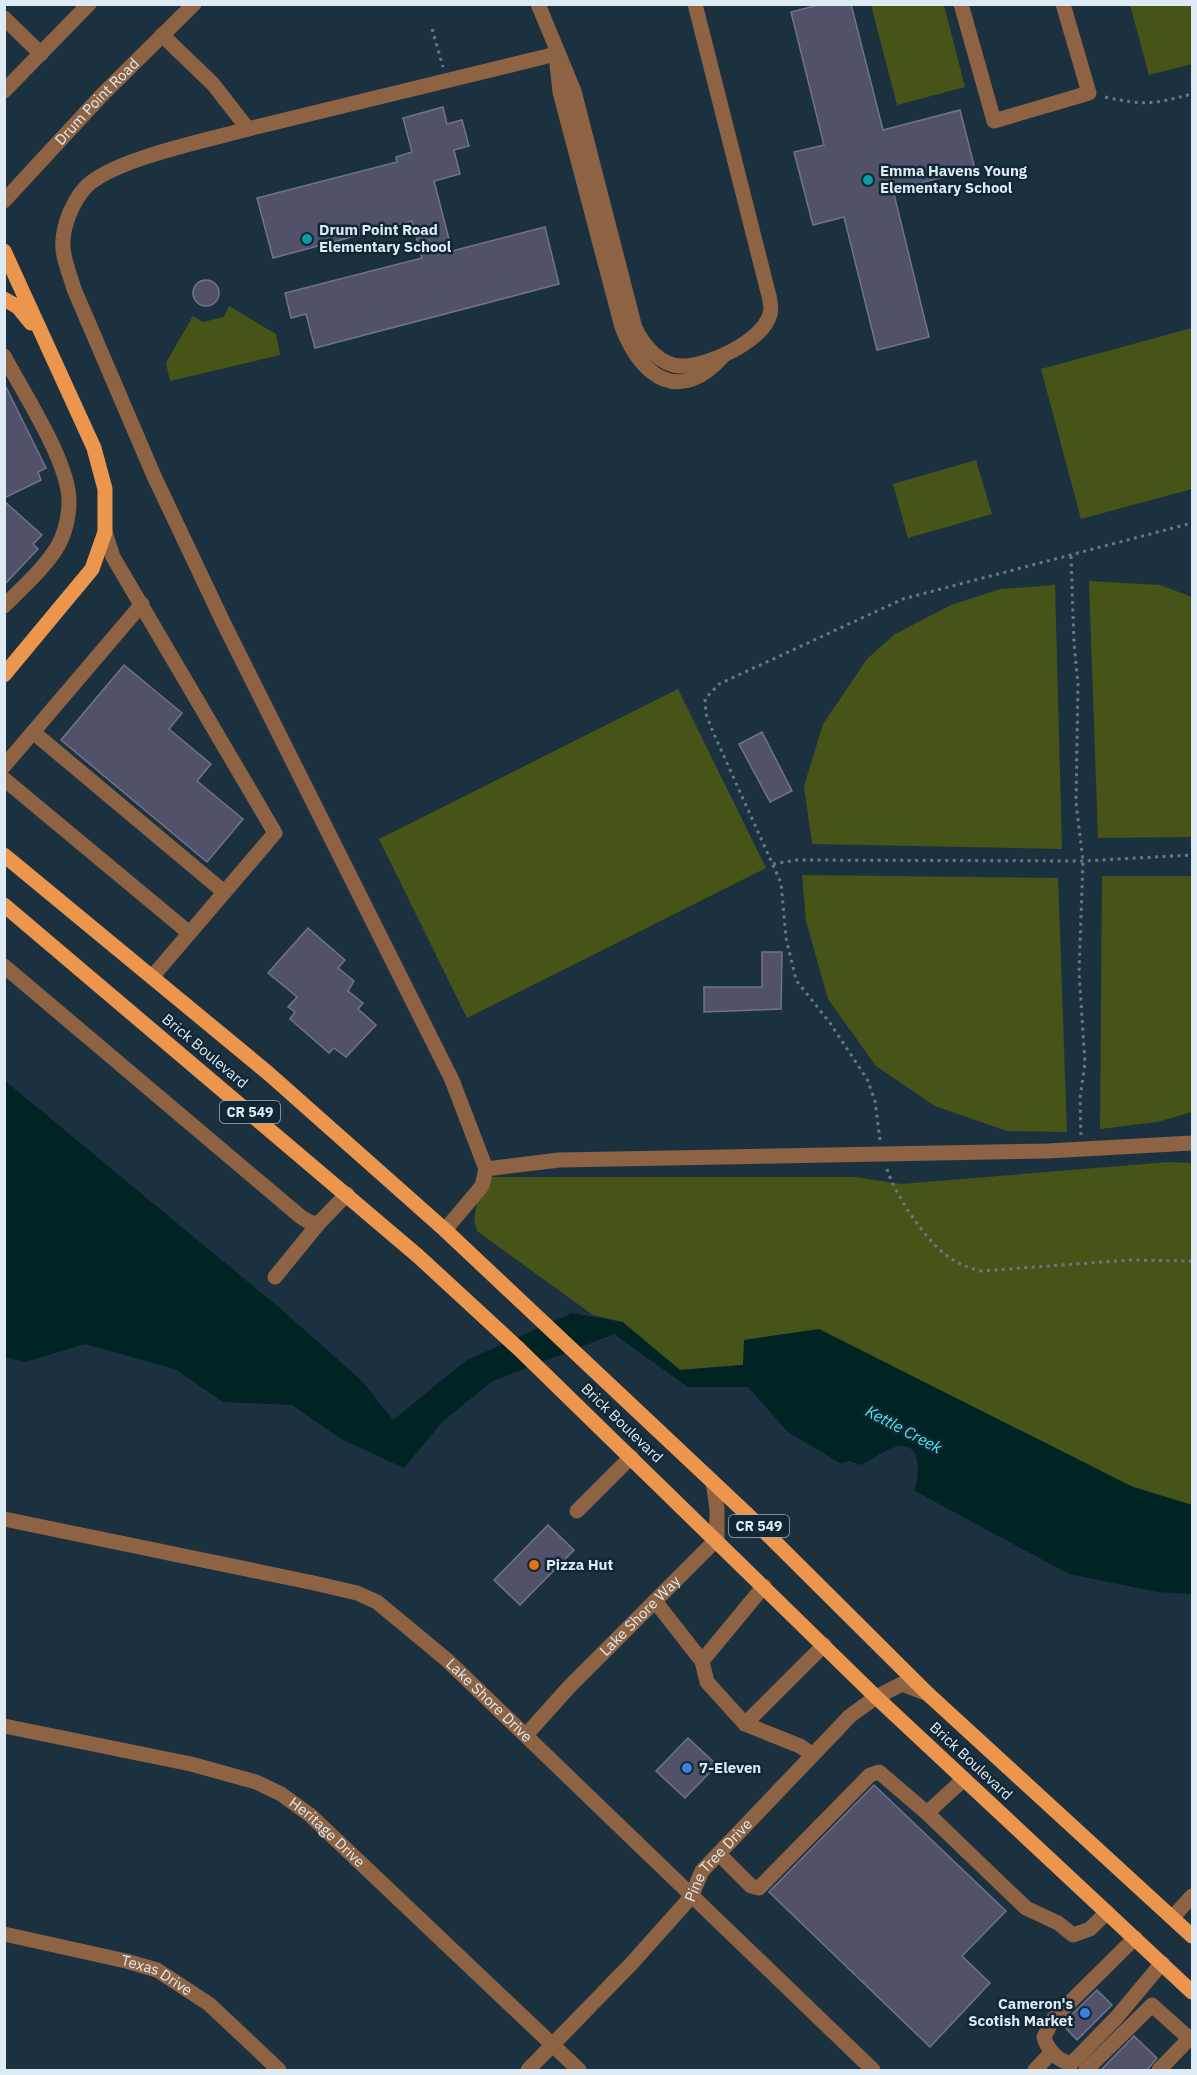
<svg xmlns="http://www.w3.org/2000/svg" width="1197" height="2075" font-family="'IBM Plex Sans',sans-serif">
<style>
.green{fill:#465417}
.water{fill:#002323}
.building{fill:#51526a;stroke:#71728c;stroke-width:1.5}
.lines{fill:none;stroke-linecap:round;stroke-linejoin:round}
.path{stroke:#667885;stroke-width:3;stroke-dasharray:3 4.5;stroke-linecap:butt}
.minor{stroke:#8d6343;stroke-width:15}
.major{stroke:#ec964d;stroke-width:15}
.culture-dot{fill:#0f9aa8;stroke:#122736;stroke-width:2}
.food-dot{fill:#e8710a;stroke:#122736;stroke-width:2}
.shop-dot{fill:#3f7fe0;stroke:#122736;stroke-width:2}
.labels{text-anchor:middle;stroke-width:5;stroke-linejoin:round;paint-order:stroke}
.shield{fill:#122736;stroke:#a1b0bc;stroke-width:1.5}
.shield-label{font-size:14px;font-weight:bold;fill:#deebf5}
.street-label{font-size:15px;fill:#deebf5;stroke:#122736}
.poi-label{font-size:15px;font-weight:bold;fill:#deebf5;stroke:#122736;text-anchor:start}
.water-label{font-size:16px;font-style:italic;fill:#49eaed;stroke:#122736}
</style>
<rect width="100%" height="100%" fill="#1c3140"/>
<path class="green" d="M 871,5 L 944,5 L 965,87 L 897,105 Z
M 1130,5 L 1192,5 L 1192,64 L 1149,75 Z
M 229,306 L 276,334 L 280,355 L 170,381 L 166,363 L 193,316 L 203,322 L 224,317 Z
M 1192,328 L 1192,489 L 1081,519 L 1041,369 Z
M 976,460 L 992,514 L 908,538 L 893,484 Z
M 1089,581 L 1160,585 L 1192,597 L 1192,837 L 1098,838 Z
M 1055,585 L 1062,849 L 812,844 L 804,786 L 823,724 L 867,659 L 895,634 L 951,605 L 1001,589 Z
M 678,689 L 766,868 L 467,1018 L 379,839 Z
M 802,875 L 1058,878 L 1067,1132 L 1007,1131 L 935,1106 L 876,1066 L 828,999 L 806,921 Z
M 1102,876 L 1192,876 L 1192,1112 L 1157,1122 L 1100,1129 Z
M 1169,1162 L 1192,1163 L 1192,1505 L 743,1365 L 680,1370 L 623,1322 L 593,1315 L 477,1231 L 474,1220 L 482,1177 L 855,1177 L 901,1184 Z"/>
<path class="water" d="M 4,1080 L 282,1310 L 363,1382 L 393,1420 L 467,1360 L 572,1313 L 622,1322 L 680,1370 L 743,1365 L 744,1340 L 819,1329 L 1135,1488 L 1192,1505 L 1192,1594 L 1158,1592 L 1069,1574 L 915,1491 C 918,1476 924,1444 899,1446 C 888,1447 872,1460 861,1465 L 850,1461 L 840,1463 L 788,1432 L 748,1387 L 688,1387 L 614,1334 L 493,1381 L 443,1421 L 404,1468 L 341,1439 L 292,1405 L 223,1402 L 175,1369 L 85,1344 L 25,1362 L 5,1357 Z"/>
<path class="building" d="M 822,4 L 851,4 L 883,130 L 960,110 L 975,169 L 893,190 L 929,337 L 877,350 L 844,217 L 813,225 L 794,152 L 824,145 L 791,12 Z
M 443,107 L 447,124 L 462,120 L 469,146 L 454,150 L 460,174 L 434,181 L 452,251 L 545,227 L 559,284 L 315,348 L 306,314 L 291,318 L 285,293 L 422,258 L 412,221 L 273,258 L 257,198 L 397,162 L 396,157 L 412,152 L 403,118 Z
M193 293a13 13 0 1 1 26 0a13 13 0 1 1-26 0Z
M 4,383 L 46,468 L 38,472 L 41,480 L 4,498 Z
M 4,501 L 42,535 L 33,544 L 38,549 L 4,585 Z
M 124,665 L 182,713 L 169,729 L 211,764 L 197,781 L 243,819 L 207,862 L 61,740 Z
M 762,732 L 792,791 L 770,802 L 739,744 Z
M 308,928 L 345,960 L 338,968 L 354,981 L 348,991 L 363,1003 L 358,1009 L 376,1025 L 346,1057 L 334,1048 L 329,1053 L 290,1019 L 295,1012 L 288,1007 L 297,997 L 268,973 Z
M 762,952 L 782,952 L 781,1009 L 704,1012 L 704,987 L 762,987 Z
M 548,1525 L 574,1550 L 520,1605 L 494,1580 Z
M 688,1738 L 717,1765 L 685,1798 L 656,1771 Z
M 874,1785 L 1006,1911 L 962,1956 L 990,1983 L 930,2047 L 769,1892 Z
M 1097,1990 L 1112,2005 L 1077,2040 L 1062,2024 Z
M 1134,2036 L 1157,2058 L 1147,2070 L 1101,2070 Z"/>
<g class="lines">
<path class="path" d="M 432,29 L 443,67
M 1105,97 C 1145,106 1153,104 1192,94
M 1071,556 L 1074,643 L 1078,684 L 1076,803 L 1083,861 L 1079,972 L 1085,1063 L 1080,1098 L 1081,1135
M 773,864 L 797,860 L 1083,861 L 1192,855
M 880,1140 L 875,1101 L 867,1079 L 830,1023 L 796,980 L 786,938 L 781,883 L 713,732 L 706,714 L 705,699 L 719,684 L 903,599 L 1192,523
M 887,1169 C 895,1195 925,1239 946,1255 C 957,1264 968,1267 981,1271 L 1130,1260 L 1192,1261"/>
<g class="minor">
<path d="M 538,4 L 574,91 L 635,328 C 643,345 661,367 683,366 C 709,366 763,341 770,314 C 772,309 770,301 769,296 L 695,4"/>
<path d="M 961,4 L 994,121 L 1089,93 L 1063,4"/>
<path d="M 4,18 L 41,54"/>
<path d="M 162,35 L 213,84 L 248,129 L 556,54"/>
<path d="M 557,65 L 560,92 L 622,327 C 642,378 680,405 723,356"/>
<path d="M 4,91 L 89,4"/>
<path d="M 248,129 C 209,140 108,160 84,189 C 73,202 64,223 63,240 C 61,255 70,274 74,289 L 154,476 L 224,624 L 452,1080 L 486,1169"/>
<path id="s1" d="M 4,201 L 102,95 L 194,4"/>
<path d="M 4,356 C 24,394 61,450 68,490 C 71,507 67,528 59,544 C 46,567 23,587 4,606"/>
<path d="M 105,532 L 113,557 L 275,833 L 152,977"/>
<path d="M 33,732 L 224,892"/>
<path d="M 4,766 L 142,604"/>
<path d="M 4,779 L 188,932"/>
<path d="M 4,966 L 301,1217 L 311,1223 L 319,1223 L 347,1194"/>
<path d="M 445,1230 L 482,1186 L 486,1169 L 559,1160 L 1047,1151 L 1192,1143"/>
<path d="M 275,1277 L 319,1223"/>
<path d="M 577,1511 L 631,1457"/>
<path id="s2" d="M 4,1519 L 314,1583 L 357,1593 L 377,1602 L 447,1660 L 873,2070"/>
<path d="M 655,1601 L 702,1661 L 764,1586"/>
<path d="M 702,1661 L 707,1682 L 745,1724 L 800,1746 L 813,1755"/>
<path d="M 745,1724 L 824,1645"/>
<path id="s3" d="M 4,1726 L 191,1764 L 256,1782 L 281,1794 L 310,1815 L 579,2070"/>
<path id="s4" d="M 526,1735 L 570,1686 L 717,1539 L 717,1509 L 713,1482"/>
<path d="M 964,1779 L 927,1813 L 1026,1908 L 1058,1923 L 1073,1935 L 1090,1929 L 1107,1912"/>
<path d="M 719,1854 L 751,1886 L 759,1888 L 870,1775 L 879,1772 L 927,1813"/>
<path d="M 1173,1917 L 1192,1896"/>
<path id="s5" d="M 4,1934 L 126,1961 L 157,1970 L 209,2004 L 279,2070"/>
<path d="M 1135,1938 L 1053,2019 L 1044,2037 C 1047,2049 1059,2063 1072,2063 L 1117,2017 L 1162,1963"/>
<path id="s6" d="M 528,2070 L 632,1963 L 691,1897 L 702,1871 L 850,1716 L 876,1697 L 902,1684 L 928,1694"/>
<path d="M 1035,2070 L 1052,2052"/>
<path d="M 1086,2070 L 1152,2005 L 1190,2039"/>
<path d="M 1159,2070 L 1192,2036"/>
</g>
<path class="major" d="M 4,251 L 94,448 L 105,489 L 105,532 L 92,569 L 4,675
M 4,299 L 18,307 L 31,323
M 4,855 L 268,1073 L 445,1230 L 749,1516 L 928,1694 L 1192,1936
M 4,905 L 418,1256 L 519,1349 L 876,1697 L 1192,1992"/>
</g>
<g class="culture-dot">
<circle cx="868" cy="180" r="6"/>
<circle cx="307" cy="239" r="6"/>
</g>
<circle class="food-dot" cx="534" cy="1565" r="6"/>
<g class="shop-dot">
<circle cx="687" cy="1768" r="6"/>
<circle cx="1085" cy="2013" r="6"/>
</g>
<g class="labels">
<g class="shield">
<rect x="220" y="1101" width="60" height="22" rx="4.5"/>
<rect x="729" y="1515" width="60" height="22" rx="4.5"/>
</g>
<g class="shield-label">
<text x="250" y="1117">CR 549</text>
<text x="759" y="1531">CR 549</text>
</g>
<g class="street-label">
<text dy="5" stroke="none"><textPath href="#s1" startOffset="136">Drum Point Road</textPath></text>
<text transform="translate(205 1051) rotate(40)" y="5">Brick Boulevard</text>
<text transform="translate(622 1423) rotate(44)" y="5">Brick Boulevard</text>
<text dy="5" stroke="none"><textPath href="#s4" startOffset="165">Lake Shore Way</textPath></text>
<text dy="5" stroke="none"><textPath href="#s2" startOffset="532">Lake Shore Drive</textPath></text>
<text transform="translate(971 1761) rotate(43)" y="5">Brick Boulevard</text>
<text dy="5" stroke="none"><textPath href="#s3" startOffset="346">Heritage Drive</textPath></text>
<text dy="5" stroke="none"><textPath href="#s6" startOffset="284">Pine Tree Drive</textPath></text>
<text dy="5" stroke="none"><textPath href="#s5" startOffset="159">Texas Drive</textPath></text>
</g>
<g class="poi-label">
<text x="880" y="176">Emma Havens Young<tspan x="880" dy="17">Elementary School</tspan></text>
<text x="319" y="235">Drum Point Road<tspan x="319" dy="17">Elementary School</tspan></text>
<text x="546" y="1570">Pizza Hut</text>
<text x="699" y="1773">7-Eleven</text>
<text x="1073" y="2009" text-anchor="end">Cameron's<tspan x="1073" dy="17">Scotish Market</tspan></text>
</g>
<g class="water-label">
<text transform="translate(904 1429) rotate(28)" y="6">Kettle Creek</text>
</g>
</g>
<rect width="1197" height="2075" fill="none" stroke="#deebf5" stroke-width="12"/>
</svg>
